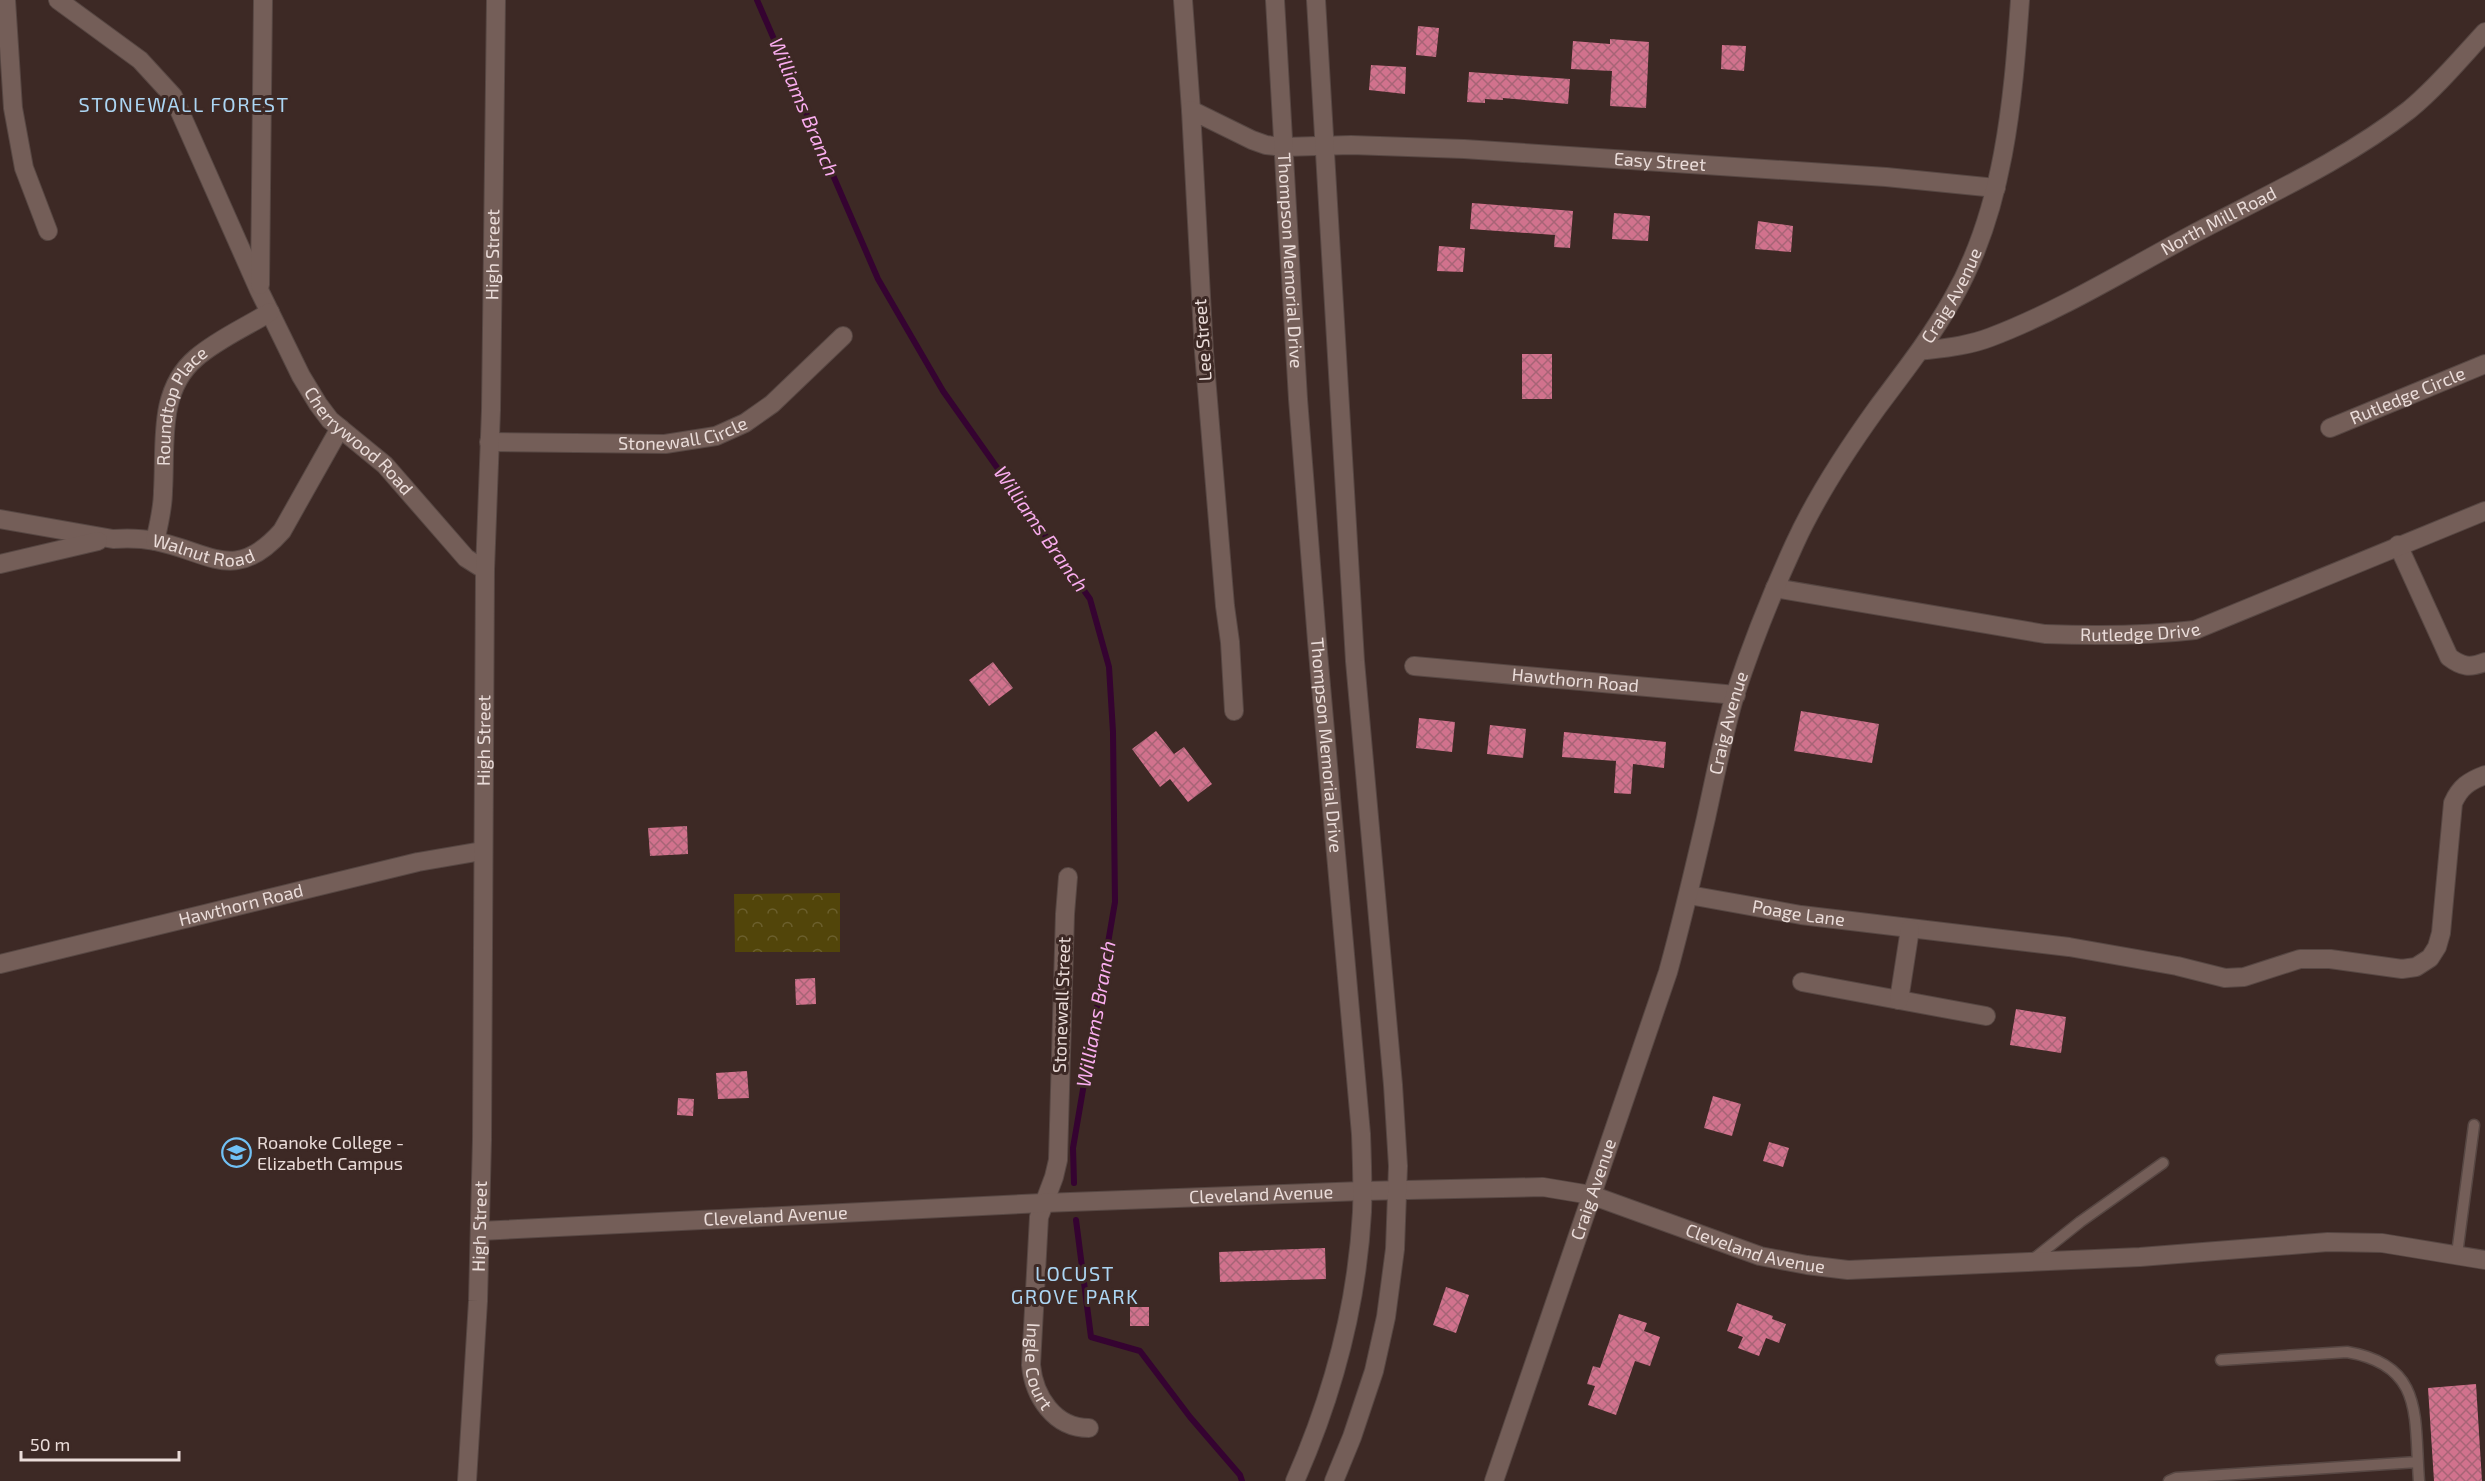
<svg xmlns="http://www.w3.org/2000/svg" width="2485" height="1481" font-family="'Exo 2',sans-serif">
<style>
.park{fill:url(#park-crowns)}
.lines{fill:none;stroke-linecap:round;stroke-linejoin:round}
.stream{stroke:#350331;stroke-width:6}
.building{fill:url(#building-cross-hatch)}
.lane-casing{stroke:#574743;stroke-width:13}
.street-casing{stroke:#574743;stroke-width:20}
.secondary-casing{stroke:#574743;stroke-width:20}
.lane{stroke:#745e58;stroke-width:10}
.street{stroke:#745e58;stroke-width:18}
.secondary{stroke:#745e58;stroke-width:18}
.labels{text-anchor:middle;stroke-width:6;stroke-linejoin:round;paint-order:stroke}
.street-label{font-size:18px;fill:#eadcd9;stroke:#3d2925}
.poi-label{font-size:18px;fill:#eadcd9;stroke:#3d2925;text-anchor:start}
.neighbourhood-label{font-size:20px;letter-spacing:1.5px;fill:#acd6f4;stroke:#3d2925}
.water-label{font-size:20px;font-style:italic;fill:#faadef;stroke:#3d2925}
</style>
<defs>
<pattern id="park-crowns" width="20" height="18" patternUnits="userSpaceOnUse" patternTransform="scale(1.5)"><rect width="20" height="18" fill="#52450a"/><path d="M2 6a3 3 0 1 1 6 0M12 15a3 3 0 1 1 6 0" fill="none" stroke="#6b5f2d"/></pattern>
<pattern id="building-cross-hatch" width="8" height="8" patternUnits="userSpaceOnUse" patternTransform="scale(1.5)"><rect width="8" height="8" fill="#d1728d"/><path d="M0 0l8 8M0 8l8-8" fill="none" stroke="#a76476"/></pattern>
</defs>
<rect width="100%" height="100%" fill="#3d2925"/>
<path class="park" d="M 840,893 L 840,952 L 735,952 L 734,894 Z"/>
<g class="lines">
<path class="stream" d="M 757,0 L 878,279 L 943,391 L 1090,599 L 1109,667 L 1113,732 L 1115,902 L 1073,1148 L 1074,1183
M 1076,1220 L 1091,1337 L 1140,1351 L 1190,1417 L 1240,1475 L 1242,1481"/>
</g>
<path class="building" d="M 1418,26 L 1439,28 L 1436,57 L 1416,55 Z
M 1610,39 L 1649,42 L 1646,108 L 1610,106 L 1612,71 L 1571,69 L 1573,41 L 1610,44 Z
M 1722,45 L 1746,46 L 1744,71 L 1721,69 Z
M 1371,65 L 1406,67 L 1405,94 L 1369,90 Z
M 1469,72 L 1570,79 L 1568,104 L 1503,98 L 1503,100 L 1485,99 L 1485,103 L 1467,102 Z
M 1472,203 L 1573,211 L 1570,248 L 1554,247 L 1555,235 L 1470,229 Z
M 1614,213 L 1650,216 L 1648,241 L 1612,239 Z
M 1758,221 L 1793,226 L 1791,252 L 1755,249 Z
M 1439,246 L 1465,248 L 1463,272 L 1437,271 Z
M 1522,354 L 1552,354 L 1552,399 L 1522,399 Z
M 993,662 L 1013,688 L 989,706 L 969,680 Z
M 1801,711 L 1879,724 L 1872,763 L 1794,751 Z
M 1419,718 L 1455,722 L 1452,752 L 1416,748 Z
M 1490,725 L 1526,729 L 1523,758 L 1487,754 Z
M 1156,731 L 1174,754 L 1184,747 L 1212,784 L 1188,802 L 1170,779 L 1160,787 L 1132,749 Z
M 1564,732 L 1666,742 L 1664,768 L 1633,764 L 1631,794 L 1614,793 L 1616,761 L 1562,757 Z
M 687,826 L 688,854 L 650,856 L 648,828 Z
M 815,978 L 816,1004 L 796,1005 L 795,979 Z
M 2016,1009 L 2066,1017 L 2061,1053 L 2010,1045 Z
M 747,1071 L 749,1098 L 718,1099 L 716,1073 Z
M 1713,1096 L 1741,1104 L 1732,1136 L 1704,1128 Z
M 678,1098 L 694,1099 L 693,1116 L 677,1115 Z
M 1769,1142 L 1789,1148 L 1783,1167 L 1763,1161 Z
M 1325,1248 L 1326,1279 L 1220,1282 L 1219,1252 Z
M 1446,1287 L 1469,1295 L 1456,1333 L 1433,1325 Z
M 1737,1303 L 1773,1316 L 1772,1319 L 1786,1324 L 1779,1343 L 1766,1338 L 1759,1356 L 1738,1348 L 1743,1337 L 1727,1331 Z
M 1130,1307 L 1149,1307 L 1149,1326 L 1130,1326 Z
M 1619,1314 L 1647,1323 L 1644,1331 L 1660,1337 L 1650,1366 L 1635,1361 L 1616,1415 L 1588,1405 L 1595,1386 L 1587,1384 L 1593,1366 L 1600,1368 Z
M 2476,1384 L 2482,1481 L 2434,1481 L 2428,1388 Z"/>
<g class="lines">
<defs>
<path id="lane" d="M 2457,1254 L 2474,1125
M 2031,1261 L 2080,1222 L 2163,1163
M 2221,1360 L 2347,1352 C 2425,1365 2414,1418 2419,1481
M 2169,1481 L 2176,1478 L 2417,1462"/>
<g id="street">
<path d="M 6,0 L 13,108 L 24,168 L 48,231"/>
<path id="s1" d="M 58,0 L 140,60 L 173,96 L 259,290 L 301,376 L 318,404 L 330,420 L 385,465 L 466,558 L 485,570"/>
<path d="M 1183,0 L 1191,110"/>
<path d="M 260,285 L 263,0"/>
<path id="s2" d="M 1920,351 C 1944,348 1968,346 1991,337 C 2060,311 2131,267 2197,232 C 2269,194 2345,160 2409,110 C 2437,87 2461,58 2485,32"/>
<path id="s3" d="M 2330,428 L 2485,364"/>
<path id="s4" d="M 489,442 L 665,444 L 716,436 L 745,423 L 772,404 L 843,336"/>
<path id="s5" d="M 0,519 L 113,539 C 127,538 140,538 155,541 C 210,552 235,584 282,531 L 340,428"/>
<path id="s6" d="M 155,541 C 159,524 163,508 163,491 C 166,446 157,391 196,358 C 218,339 246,327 270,312"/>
<path d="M 2398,545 L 2449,657 C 2462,667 2470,668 2485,662"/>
<path d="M 0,564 L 98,541"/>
<path id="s7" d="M 1775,588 L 2045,634 C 2095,636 2144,636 2195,630 L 2485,511"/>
<path id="s8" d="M 1414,666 L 1736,695"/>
<path id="s9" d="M 1234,711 L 1230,642 L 1225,606 L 1204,352 L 1191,110 L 1252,140 L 1266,145 L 1284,147 L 1351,145 L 1464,149 L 1886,177 L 1996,188"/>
<path id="s10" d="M 1068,877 L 1065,914 L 1058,1160 L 1054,1177 L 1039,1217 L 1031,1365 C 1034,1396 1054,1428 1089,1428"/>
<path id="s11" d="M 1689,895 L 1801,915 L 2069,947 L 2177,966 L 2225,978 L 2244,977 L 2300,959 L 2330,959 L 2402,969 L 2416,967 L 2430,958 L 2437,947 L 2441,933 L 2453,803 C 2460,787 2469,781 2485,775"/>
<path id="s12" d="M 0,964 L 418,862 L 482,851"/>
<path d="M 1802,982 L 1986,1016"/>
<path d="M 1899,1000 L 1910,929"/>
<path id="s13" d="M 480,1231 L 1043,1203 L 1362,1191 L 1543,1187 L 1591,1195 L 1760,1256 L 1807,1265 L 1848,1270 L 2140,1257 L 2328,1242 L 2382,1243 L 2485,1260"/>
<path id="s14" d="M 467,1481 L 478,1301 L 482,1140 L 485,570 L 491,410 L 496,0"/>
<path id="s15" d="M 1494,1481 L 1668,972 C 1682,921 1694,870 1706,818 C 1715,777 1723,735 1735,695 C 1752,643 1772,593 1795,543 C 1817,495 1846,451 1877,408 C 1903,373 1930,339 1952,300 C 2004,210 2013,102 2020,0"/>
</g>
<g id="secondary">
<path id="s16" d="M 1275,0 L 1298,399 L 1317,641 L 1361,1134 C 1362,1160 1363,1186 1362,1212 C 1357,1306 1333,1395 1295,1481"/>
<path d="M 1316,0 L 1355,661 L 1393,1085 L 1398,1166 L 1395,1249 L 1386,1317 L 1374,1371 L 1352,1437 L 1334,1481"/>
</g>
</defs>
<use href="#lane" class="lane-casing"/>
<use href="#street" class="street-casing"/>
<use href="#secondary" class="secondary-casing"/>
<use href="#lane" class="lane"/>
<use href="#street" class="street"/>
<use href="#secondary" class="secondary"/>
</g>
<defs>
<symbol id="university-ring" viewBox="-11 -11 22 22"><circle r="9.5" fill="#3d2925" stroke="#71c1f5" stroke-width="1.5"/><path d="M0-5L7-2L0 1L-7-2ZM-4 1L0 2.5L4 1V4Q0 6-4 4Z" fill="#71c1f5"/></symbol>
</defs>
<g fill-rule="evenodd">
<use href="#university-ring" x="220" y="1136" width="33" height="33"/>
</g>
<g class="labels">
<g class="street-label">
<text dy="6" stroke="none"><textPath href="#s9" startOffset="1080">Easy Street</textPath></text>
<text dy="6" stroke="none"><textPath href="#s2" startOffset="328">North Mill Road</textPath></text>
<text dy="6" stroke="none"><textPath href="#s14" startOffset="1227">High Street</textPath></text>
<text dy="6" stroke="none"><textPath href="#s16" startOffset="261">Thompson Memorial Drive</textPath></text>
<text dy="6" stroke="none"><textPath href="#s15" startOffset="1280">Craig Avenue</textPath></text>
<text transform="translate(1203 340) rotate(-94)" y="6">Lee Street</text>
<text dy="6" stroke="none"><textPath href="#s3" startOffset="84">Rutledge Circle</textPath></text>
<text dy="6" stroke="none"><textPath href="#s6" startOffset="140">Roundtop Place</textPath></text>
<text dy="6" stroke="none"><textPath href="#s4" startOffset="195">Stonewall Circle</textPath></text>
<text dy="6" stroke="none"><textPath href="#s1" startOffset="546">Cherrywood Road</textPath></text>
<text dy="6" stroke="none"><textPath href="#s5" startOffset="207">Walnut Road</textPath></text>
<text dy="6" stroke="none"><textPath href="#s7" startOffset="369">Rutledge Drive</textPath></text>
<text dy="6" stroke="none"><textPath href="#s8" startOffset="162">Hawthorn Road</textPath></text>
<text dy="6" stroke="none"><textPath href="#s15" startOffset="794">Craig Avenue</textPath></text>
<text dy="6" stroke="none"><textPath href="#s14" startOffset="741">High Street</textPath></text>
<text dy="6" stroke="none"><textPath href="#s16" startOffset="747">Thompson Memorial Drive</textPath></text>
<text dy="6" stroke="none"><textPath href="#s12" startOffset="248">Hawthorn Road</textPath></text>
<text dy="6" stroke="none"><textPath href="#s11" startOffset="111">Poage Lane</textPath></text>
<text transform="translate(1062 1005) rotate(-88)" y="6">Stonewall Street</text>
<text dy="6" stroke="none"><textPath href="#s15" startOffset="308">Craig Avenue</textPath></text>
<text dy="6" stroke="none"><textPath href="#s13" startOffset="782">Cleveland Avenue</textPath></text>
<text dy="6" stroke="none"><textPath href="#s13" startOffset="296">Cleveland Avenue</textPath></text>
<text dy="6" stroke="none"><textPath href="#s14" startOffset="255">High Street</textPath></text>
<text dy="6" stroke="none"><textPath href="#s13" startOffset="1286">Cleveland Avenue</textPath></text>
<text dy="6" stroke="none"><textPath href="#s10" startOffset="494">Ingle Court</textPath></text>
</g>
<g class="poi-label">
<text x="257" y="1149">Roanoke College -<tspan x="257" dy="21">Elizabeth Campus</tspan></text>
</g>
<g class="neighbourhood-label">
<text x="184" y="112">STONEWALL FOREST</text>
<text x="1075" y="1281">LOCUST<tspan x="1075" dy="23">GROVE PARK</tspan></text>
</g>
<g class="water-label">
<text transform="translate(804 107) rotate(67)" y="7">Williams Branch</text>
<text transform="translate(1041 529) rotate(55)" y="7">Williams Branch</text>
<text transform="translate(1096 1014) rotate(-80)" y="7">Williams Branch</text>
</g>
</g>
<path d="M21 1451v9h158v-9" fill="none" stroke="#eadcd9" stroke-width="3"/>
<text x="30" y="1451" font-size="18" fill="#eadcd9" stroke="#3d2925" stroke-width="4.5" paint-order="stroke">50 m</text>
</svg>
